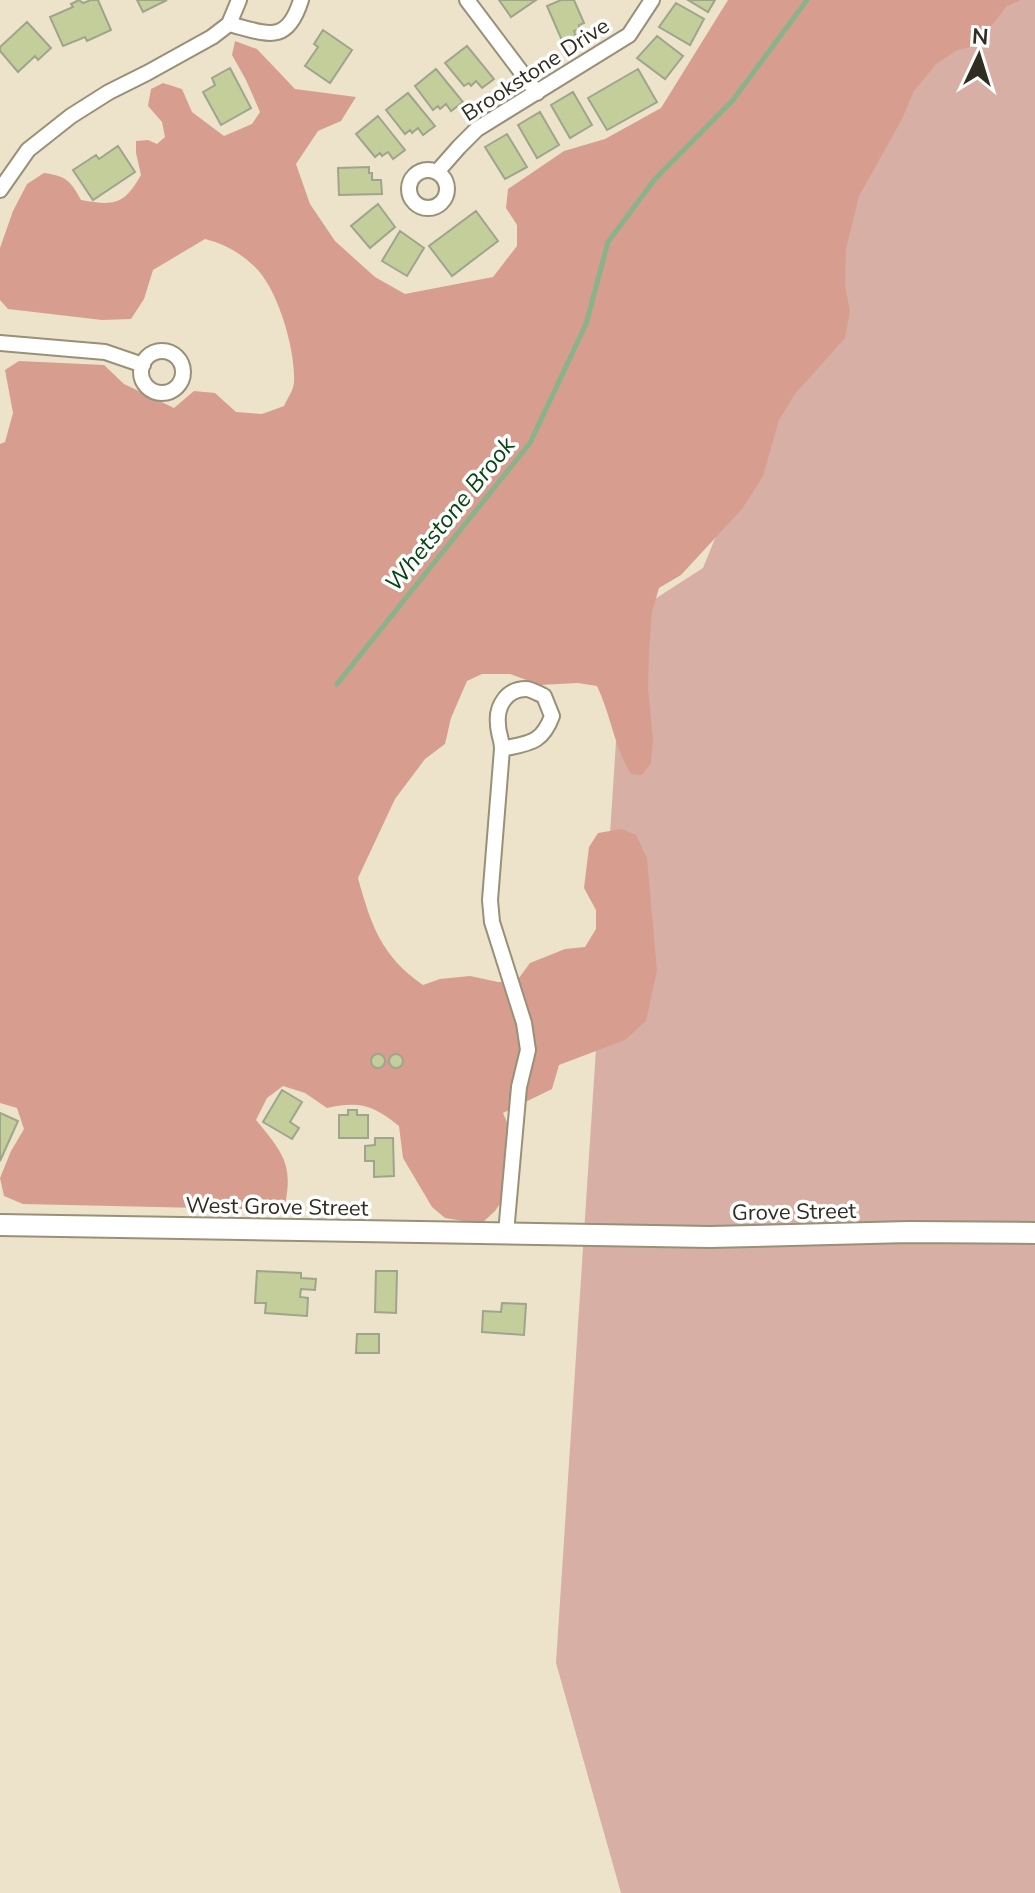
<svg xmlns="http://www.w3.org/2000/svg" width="1035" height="1893" font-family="'Nunito Sans',sans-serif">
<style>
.green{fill:#d7afa4}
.forest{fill:#d79e90}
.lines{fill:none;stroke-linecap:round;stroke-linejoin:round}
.stream{stroke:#8ab28b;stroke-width:5}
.building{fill:#c3ce9a;stroke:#9fa58d;stroke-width:2}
.street-casing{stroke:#989078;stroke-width:18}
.secondary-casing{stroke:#989078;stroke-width:24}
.street{stroke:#fff;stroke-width:14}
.secondary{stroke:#fff;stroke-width:20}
.labels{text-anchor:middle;stroke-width:7;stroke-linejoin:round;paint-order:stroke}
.street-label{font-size:22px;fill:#302d23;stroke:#fff}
.water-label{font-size:24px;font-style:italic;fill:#074511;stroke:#fff}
</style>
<rect width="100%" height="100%" fill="#ece3ca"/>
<path class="green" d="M 934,0 L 1035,0 L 1035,1893 L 621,1893 L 556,1663 L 624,619 L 703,568 Z"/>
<path class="forest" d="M 728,0 L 1021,0 L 1007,6 L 975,46 L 957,50 L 936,64 L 914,91 L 902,119 L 859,196 L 846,249 L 845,286 L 850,311 L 845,338 L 795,394 L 779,420 L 763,476 L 742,509 L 681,575 L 659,588 L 652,612 L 649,651 L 648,688 L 653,739 L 651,763 L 642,775 L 631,774 C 614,747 611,715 597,686 L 578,683 L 540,685 L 510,674 L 482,674 L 467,681 L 451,718 L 445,744 L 425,759 L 395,799 L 358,878 C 371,925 381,956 423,985 L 440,979 L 470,976 L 498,982 L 516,982 L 530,963 L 565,949 L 585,947 L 596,929 L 596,910 L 584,888 L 589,847 L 598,833 L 622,829 L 636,835 L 647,858 L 657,971 L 646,1021 L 625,1040 L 559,1065 L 552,1089 L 503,1113 L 509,1127 L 513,1185 L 495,1211 L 481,1224 L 445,1218 L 432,1207 L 403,1158 L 399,1126 C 372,1105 361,1101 327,1108 L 305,1093 L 283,1086 L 267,1098 L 256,1120 C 284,1154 294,1165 284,1210 L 23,1204 L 4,1196 L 0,1178 L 11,1151 L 24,1129 L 17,1108 L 0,1103 L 0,444 L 5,442 L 13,413 L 5,370 L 19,361 L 104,365 L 124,384 L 174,408 L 194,391 L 215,393 L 236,412 L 262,414 L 284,406 C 287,399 293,391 294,383 C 296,351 278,288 254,266 C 239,252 224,244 205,239 L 153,270 L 144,299 L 131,319 L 102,320 L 8,309 L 0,300 L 0,248 L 13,211 L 27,184 L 44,173 C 66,176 71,181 81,200 C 114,206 124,205 141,175 L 136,153 L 136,141 L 148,140 L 157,144 L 165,137 L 162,122 L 148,106 L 151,89 L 163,83 L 182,89 L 192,112 L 224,136 L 252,124 L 260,112 L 246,80 L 232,55 L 235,41 L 257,49 L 295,89 L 356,97 L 341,121 L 318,131 L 296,164 L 310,204 L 335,241 L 375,277 L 405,294 L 493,277 L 517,246 L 517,225 L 506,208 L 508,189 L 564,151 L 605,139 L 661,108 Z"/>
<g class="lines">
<path class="stream" d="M 337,684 L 530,443 L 586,324 L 608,242 L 655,179 L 733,100 L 807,0"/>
</g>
<path class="building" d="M 79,0 L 83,3 L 91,0 L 98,0 L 111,30 L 87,41 L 85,37 L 63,46 L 50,17 L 73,7 L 71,4 Z
M 137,0 L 167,0 L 143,12 Z
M 499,0 L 536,0 L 511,17 Z
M 561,0 L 574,0 L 584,23 L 579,25 L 580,29 L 574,31 L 577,40 L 564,45 L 547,6 Z
M 688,0 L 715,0 L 708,12 Z
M 676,3 L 704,19 L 690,45 L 659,27 Z
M 27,22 L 51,48 L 38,60 L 35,56 L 18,72 L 0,51 L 0,47 Z
M 323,30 L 352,50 L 330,83 L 305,66 L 318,47 L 314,44 Z
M 657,36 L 683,56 L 665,79 L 637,58 Z
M 467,46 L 494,79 L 482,88 L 476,81 L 471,86 L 469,83 L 464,86 L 445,63 Z
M 230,68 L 251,108 L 221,125 L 203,92 L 215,85 L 212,78 Z
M 436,69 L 463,102 L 451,111 L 446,104 L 440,109 L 438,106 L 433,110 L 415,86 Z
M 638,69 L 657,102 L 607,130 L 588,98 Z
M 573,92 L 592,125 L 570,138 L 551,105 Z
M 408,93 L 435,126 L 423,135 L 418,128 L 412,133 L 410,130 L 405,134 L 386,110 Z
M 540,112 L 559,145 L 537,158 L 518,125 Z
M 378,116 L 405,150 L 393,159 L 388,152 L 382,156 L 380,153 L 375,157 L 356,134 Z
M 507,134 L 527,167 L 505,179 L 485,147 Z
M 118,146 L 135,172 L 93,200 L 73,170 L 96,155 L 99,159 Z
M 369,167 L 369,173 L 372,173 L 372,180 L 381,180 L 382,194 L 339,195 L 338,168 Z
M 378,204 L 395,227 L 370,248 L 351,226 Z
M 476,211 L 498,241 L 452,276 L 429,246 Z
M 400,231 L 424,248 L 407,276 L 382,261 Z
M371 1061a7 7 0 1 1 14 0a7 7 0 1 1-14 0Z
M389 1061a7 7 0 1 1 14 0a7 7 0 1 1-14 0Z
M 282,1090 L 302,1102 L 290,1122 L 299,1128 L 292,1139 L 263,1122 Z
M 348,1110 L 357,1110 L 357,1115 L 368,1115 L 368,1138 L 339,1138 L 339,1115 L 348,1115 Z
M 0,1113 L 18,1121 L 0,1161 Z
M 375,1138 L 393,1138 L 394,1176 L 374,1177 L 374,1161 L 365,1161 L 365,1146 L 375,1145 Z
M 257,1271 L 301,1273 L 301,1278 L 316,1279 L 315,1290 L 301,1289 L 300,1297 L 308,1298 L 307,1316 L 265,1313 L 266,1303 L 255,1303 Z
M 376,1271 L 397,1271 L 396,1313 L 375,1312 Z
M 502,1303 L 526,1304 L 524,1335 L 482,1332 L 483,1311 L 501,1312 Z
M 357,1334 L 379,1334 L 379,1353 L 356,1353 Z"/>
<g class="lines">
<defs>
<path id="street" d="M 467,0 L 537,93
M 229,24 C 268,34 287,45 301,0
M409 189a19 19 0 1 1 38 0a19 19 0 1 1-38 0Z
M 437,172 L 459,147 L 477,129 L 629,35 L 652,0
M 0,190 L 28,150 L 71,116 L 109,92 L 147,73 L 212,37 L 229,24 L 239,0
M 0,343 L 105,352 L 143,365
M141 372a21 21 0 1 1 42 0a21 21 0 1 1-42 0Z
M 502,749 C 528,743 542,744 552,716 L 544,696 C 539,694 531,689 526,689 C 506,689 496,707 498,724 C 498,733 502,740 502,749 L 490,900 L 492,922 L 524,1023 L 528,1050 L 519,1087 L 506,1233"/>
<path id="secondary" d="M 0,1225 L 710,1237 L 909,1232 L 1035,1233"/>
</defs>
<use href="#street" class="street-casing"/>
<use href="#secondary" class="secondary-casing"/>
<use href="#street" class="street"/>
<use href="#secondary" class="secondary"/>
</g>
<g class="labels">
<g class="street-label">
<text transform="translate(535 69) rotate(-33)" y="8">Brookstone Drive</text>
<text transform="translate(277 1206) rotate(1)" y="8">West Grove Street</text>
<text transform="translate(794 1211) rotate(-1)" y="8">Grove Street</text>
</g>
<g class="water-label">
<text transform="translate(450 514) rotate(-51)" y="8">Whetstone Brook</text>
</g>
</g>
<g transform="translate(979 56) rotate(4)" stroke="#ffffff" stroke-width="6" paint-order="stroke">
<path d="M0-6L14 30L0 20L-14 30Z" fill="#302d23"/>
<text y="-12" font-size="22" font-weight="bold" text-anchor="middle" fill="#302d23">N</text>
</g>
</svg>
